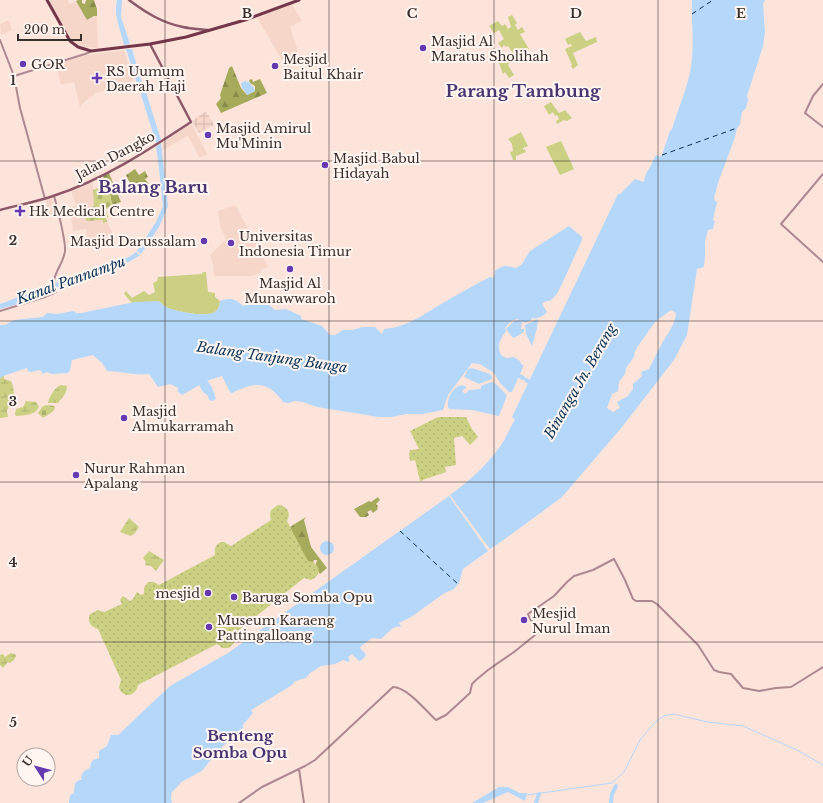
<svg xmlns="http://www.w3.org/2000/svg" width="823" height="803" font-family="'Libre Baskerville',serif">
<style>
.built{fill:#f7d6ca}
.industrial{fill:url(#industrial-grid)}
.green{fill:#cbd082}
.forest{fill:url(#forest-firs)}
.wetland{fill:url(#wetland-marsh)}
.cemetery{fill:url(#cemetery-stones)}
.park{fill:url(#park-dots)}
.water{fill:#b4d7fa;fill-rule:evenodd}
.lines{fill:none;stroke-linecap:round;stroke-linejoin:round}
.stream{stroke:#b4d7fa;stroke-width:1}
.river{stroke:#b4d7fa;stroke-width:4}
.ferry{stroke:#043256;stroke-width:1;stroke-dasharray:5 4;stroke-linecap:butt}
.tertiary{stroke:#ad8891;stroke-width:2}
.secondary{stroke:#8d5968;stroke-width:2.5}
.primary{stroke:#74374a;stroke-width:3}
.grid{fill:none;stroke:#382e2b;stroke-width:1;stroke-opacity:0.55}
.poi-dot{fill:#6539b0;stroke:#fff5f1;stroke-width:1.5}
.labels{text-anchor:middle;stroke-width:4;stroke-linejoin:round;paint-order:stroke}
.poi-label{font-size:13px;fill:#382e2b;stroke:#fff5f1;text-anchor:start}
.street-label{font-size:13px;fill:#382e2b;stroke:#fff5f1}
.water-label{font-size:14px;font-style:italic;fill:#043256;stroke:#fff5f1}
.quarter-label{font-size:15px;font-weight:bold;fill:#473470;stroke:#fff5f1}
.district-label{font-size:17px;font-weight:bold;fill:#473470;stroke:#fff5f1}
.grid-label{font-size:13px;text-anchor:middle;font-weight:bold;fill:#382e2b;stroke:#fff5f1;stroke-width:4;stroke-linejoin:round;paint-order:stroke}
</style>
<defs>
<pattern id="industrial-grid" width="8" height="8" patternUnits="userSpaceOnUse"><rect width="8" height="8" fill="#f7d6ca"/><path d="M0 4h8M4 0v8" fill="none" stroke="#d4b8ae"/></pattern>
<pattern id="forest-firs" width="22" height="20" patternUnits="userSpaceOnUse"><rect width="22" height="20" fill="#a6aa5b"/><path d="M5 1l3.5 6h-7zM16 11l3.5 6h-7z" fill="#888b4b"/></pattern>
<pattern id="wetland-marsh" width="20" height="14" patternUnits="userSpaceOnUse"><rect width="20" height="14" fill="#cbd082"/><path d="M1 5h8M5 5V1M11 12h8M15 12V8" fill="none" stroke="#afb370"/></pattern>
<pattern id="cemetery-stones" width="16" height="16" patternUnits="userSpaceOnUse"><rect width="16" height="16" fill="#cbd082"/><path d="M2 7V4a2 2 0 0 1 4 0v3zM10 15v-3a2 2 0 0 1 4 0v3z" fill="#afb370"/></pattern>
<pattern id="park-dots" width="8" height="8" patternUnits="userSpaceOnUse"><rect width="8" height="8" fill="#cbd082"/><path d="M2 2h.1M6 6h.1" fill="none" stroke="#afb370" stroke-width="1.8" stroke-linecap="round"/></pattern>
</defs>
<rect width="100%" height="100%" fill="#fde4db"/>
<path class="built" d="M 49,0 L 68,0 L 70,4 L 76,1 L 87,20 L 97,16 L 98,48 L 85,47 L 78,44 L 71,39 Z
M 292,4 L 302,21 L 290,27 L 302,63 L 287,68 L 257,18 Z
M 9,20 L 12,30 L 1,35 L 0,24 Z
M 124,50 L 134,81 L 125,83 L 120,87 L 95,93 L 94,95 L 86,100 L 80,107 L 74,82 L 61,85 L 56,64 L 87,55 Z
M 189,125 L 192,125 L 208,155 L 199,157 L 188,136 L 163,150 L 162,143 Z
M 93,182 L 94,206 L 86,221 L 103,220 L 103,223 L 107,222 L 114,236 L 108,237 L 109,244 L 89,248 L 88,240 L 65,243 L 64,242 L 87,237 L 86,229 L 73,231 L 71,216 L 74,215 L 71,207 L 76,205 L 71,191 Z
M 52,198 L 57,217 L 50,219 L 46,200 Z
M 232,206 L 236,206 L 268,267 L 262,269 L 260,273 L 252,276 L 214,276 L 213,269 L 214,268 L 210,255 L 226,239 L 220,226 L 218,211 Z"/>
<path class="industrial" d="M 206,111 L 214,125 L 199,133 L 192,121 Z"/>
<path class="green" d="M 512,15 L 517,23 L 515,25 L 518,30 L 522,27 L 525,32 L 520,34 L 529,49 L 518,58 L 510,62 L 508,65 L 514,75 L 509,78 L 505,72 L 503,74 L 499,63 L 512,52 L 508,46 L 506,47 L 504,45 L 502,48 L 498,43 L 504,39 L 499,30 L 494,33 L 489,26 L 498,21 L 502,26 L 505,24 L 508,29 L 511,27 L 508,17 Z
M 580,32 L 586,41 L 596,37 L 597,42 L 573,53 L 578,65 L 573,69 L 571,66 L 572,65 L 565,49 L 572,46 L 571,44 L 568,45 L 565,39 Z
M 551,102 L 559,113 L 565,110 L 572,118 L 567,121 L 564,120 L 557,124 L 556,121 L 559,119 L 557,115 L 555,116 L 553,112 L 549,115 L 544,106 Z
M 521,132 L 528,146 L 523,148 L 523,150 L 525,149 L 526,152 L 516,156 L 516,160 L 513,160 L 510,152 L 513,151 L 512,144 L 508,139 Z
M 561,141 L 574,169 L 560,175 L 546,147 Z
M 203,272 L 206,272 L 208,292 L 215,293 L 215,297 L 220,301 C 220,306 218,310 215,312 C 207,318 174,311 166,307 C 163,305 161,303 158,301 L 132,303 L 124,294 L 126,291 L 132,298 L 144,291 L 149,295 L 155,292 L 153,283 L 157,281 L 158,277 L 202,274 Z"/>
<path class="forest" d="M 78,0 L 82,0 L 82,3 L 85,4 L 86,0 L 94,0 L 97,9 L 97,16 L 94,16 L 87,20 L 76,1 Z
M 232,66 L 241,88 L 247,95 L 255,91 L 255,86 L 250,83 L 249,80 L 252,79 L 253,82 L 260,79 L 267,93 L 221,113 L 216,104 L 221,98 L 220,95 L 229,68 Z
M 135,169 L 139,175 L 145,171 L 148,177 L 145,179 L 149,184 L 135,194 L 126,175 Z
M 109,173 L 121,202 L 112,205 L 110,194 L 103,176 Z
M 378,497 L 380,500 L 376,504 L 378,506 L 377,507 L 378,509 L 373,513 L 371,510 L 367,512 L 369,515 L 366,517 L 360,517 L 354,509 L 369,501 L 371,502 Z
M 306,517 L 304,520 L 311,547 L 327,568 L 320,574 L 315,568 L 317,560 L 314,560 L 311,567 L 288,529 L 293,525 Z"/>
<path class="wetland" d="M 4,375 L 4,379 L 11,381 L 13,386 L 14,395 L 7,411 L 8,417 L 0,418 L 0,378 Z
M 61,385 L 67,386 C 67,393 62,398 58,403 L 48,403 C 49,397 55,387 61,385 Z
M 26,401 L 36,402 L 39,407 C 35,416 24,415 16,416 L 15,414 L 16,409 L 23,407 Z
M 129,518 L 139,527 L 134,534 L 131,536 L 120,532 Z
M 149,551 L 164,560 L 156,571 L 151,566 L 145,565 L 146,562 L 143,558 Z
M 11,653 L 15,654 L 16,656 L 14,660 L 10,663 L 8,662 L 3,668 L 0,665 L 0,655 L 3,654 L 5,657 Z"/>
<path class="cemetery" d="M 98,188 L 102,188 L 106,195 L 110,194 L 112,205 L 105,210 L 109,217 L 106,218 L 107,222 L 103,223 L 103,220 L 86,221 L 85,210 L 94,206 L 93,190 Z
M 46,405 L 55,406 C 55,412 49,414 43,418 L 38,413 L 42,407 Z"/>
<path class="park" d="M 438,417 L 466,417 L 472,429 L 478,437 L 470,445 L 462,436 L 454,438 L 456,465 L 445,467 L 446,472 L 420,481 L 415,460 L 410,461 L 409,454 L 410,450 L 419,449 L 410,431 Z
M 278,505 C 288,506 291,513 287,521 L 308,561 C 320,562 323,575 311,580 L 304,578 L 234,634 L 234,643 L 229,648 L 222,648 L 217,644 L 138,685 C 136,697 122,699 119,687 L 121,680 L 98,629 C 90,627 87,621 90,614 L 98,610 L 104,612 L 122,604 L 120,600 L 123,596 L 130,601 L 133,599 L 137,592 L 141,595 L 144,594 L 144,588 L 148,582 L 154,582 L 159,585 L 215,555 C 214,548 216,542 224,542 L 231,546 L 271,520 L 270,515 L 271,510 Z"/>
<path class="water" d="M 117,0 L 122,0 L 121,17 L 130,44 L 124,45 C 121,30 113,16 117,0 Z
M 692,0 L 765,0 L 763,4 L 765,32 L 763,46 L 747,96 L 748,100 L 746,108 L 742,112 L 740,125 L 737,128 L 735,137 L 718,183 L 714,198 L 715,201 L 717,202 L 713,220 L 715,221 L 713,229 L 708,230 C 707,235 704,241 705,247 C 705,255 705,258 704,267 L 697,269 L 687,335 L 674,360 L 622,427 L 562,497 L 505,539 L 490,549 L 450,495 C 468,482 485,467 499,448 C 505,440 509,430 514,421 L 515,419 L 512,417 L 618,194 L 620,194 L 635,179 L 644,182 C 645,175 646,173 650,167 C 653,163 653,159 656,155 L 660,157 L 662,155 L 670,131 L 672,129 C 679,105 691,81 692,57 C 694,38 691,19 692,0 ZM 671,310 L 676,313 C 675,326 666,335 660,347 C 656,354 653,362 649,369 L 641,372 L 642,376 L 633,384 L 633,389 L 628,396 L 617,402 L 620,408 L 613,412 L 607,408 L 612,394 L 618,391 L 619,382 L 625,374 L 626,368 L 634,357 L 635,351 L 638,346 L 655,322 Z
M 126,49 L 132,49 L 143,86 L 138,87 Z
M 247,80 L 246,82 L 247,83 L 248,81 C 250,85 254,86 255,91 L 247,95 L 244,90 L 242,88 L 241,83 Z
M 144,86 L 161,140 L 156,143 L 139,88 Z
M 161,143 L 168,206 L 159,227 L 141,254 L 137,251 L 156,222 L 163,206 L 158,160 L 156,147 Z
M 569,226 L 582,237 L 582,240 L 561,286 L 557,294 L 550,301 L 546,301 L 542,304 L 547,312 C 544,316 537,319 532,318 L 531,320 L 525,323 L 517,319 L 511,321 L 505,328 L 506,331 C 500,341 496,344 501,355 L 506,358 L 514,357 L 520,361 L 521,364 L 524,365 L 512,392 L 509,392 L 500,383 L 494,373 L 480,364 L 472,363 L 448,395 L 443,410 L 422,414 L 406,414 L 392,417 L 379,417 L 317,407 L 303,402 L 295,401 L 288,403 L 283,402 C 268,380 254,382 232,393 L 230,392 L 222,376 L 207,381 C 212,385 214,393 216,399 L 212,401 L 209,400 L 208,396 L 203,392 L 199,385 L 203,383 L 182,395 L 178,392 L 178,388 L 170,384 L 158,387 L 149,374 C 134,376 121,371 107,371 L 102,363 L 93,355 L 72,360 L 70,370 L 68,373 L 51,374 L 47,372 L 43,374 L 40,370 L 31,372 L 28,371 L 27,368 L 3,376 L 0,379 L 0,325 L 5,325 L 14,320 L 43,317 L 47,313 L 57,314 L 74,311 L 76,313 L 81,313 L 135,302 L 158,301 C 161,303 163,305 166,307 C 174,311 206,318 215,312 C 218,310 220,306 220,301 C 230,297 236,299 243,306 L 253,303 L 263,304 L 269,305 L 275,310 L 286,309 L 301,316 L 301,319 L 322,326 L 330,335 L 335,335 L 343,330 L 352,330 L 363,327 L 375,327 L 382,334 L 384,329 C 408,327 422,315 443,303 C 458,294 474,285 490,277 L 493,278 L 495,275 L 495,271 C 505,264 505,266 516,268 L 522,264 L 530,251 Z
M 136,252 L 140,255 L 129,262 L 76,281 L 74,276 L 129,257 Z
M 73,277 L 74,282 L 56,289 L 54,283 Z
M 51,285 L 53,290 L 38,298 L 0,309 L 0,304 Z
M 538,319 L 537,328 L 532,346 L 526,334 L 525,325 Z
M 519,320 L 522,322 L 521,329 L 524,329 L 524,332 L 514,338 L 512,337 L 506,329 L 514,321 Z
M 472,368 L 490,374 L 492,377 L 492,379 L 479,384 L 464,377 L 468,369 Z
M 491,382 L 495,383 L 507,395 L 499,416 L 472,410 L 449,409 C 445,402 452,388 459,386 C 461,385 464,386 466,386 L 466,388 L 462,391 L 465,394 L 469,390 L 481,389 L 481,386 Z
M 449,496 L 488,551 L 463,569 L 459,583 L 454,589 L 443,594 L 411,617 L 399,623 L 401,627 C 394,624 388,633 381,639 L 372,638 L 361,646 L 360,648 L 364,652 L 366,655 L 362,660 L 359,661 L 352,654 L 348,657 L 350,660 L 348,662 L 343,660 L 335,664 L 321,666 L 310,673 L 306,678 L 295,681 L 292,685 L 251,710 L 253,713 L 242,726 L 244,727 L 217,752 L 202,771 L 181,782 C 176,791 168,790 172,803 L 69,803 L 70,795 L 74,793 L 75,783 L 79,780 L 82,780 L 81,778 C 82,772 85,770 90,768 L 91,763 L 93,760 L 99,758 L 99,751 L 107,746 L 111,735 L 118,735 L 170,686 L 228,653 Z
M320 548a7 7 0 1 1 14 0a7 7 0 1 1-14 0Z
M 499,787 L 508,787 L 520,793 L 527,793 L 525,801 L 508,792 L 483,803 L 472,803 Z"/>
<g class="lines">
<path class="stream" d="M 527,795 L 612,783 L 624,772 L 640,740 L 651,727 L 659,719 L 664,716 L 673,714 L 708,722 L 743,726 L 797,750 L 823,765"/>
<path class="river" d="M 515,373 L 523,378
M 526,380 L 534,385
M 536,803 L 539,794
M 611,803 L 612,794 L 616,786"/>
<path class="ferry" d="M 692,14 L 713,0
M 662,155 L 737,128
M 400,531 L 458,584"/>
<path class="tertiary" d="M 0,40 L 14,76 L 20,108 L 45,199
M 14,76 L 85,54 L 90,52
M 823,84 L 813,96 L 805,113 L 823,127
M 823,174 L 781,224 L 823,262
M 0,311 L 45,297 L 56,292 C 49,275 63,267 65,251 C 66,242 57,206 54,196
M 299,769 L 304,803
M 239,803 L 262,787 L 305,766 L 315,760 L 393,687 C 407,687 426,711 436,720 L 446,715 L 470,693 L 472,684 L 476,680 L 488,670 L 514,652 L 540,631 L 530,619 L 528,614 L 554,596 L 567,582 L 574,576 L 593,570 L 614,559 L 625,580 L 633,599 L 636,601 L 652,601 L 657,604 L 698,645 L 714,670 L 719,672 L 731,674 L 743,688 L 759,691 L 776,688 L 791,687 L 823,667"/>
<path class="secondary" d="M 129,0 C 145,12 162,23 183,27 C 191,29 200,29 208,30
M 0,210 C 18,205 36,202 53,196 C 103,180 147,151 191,122 L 150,44"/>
<path class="primary" d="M 47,0 L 70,41 L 78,47 L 91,51 L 150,44 L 186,37 L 245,20 L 299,0"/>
</g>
<path class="grid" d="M 165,0 L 165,803M 329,0 L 329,803M 494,0 L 494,803M 658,0 L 658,803M 0,161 L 823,161M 0,321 L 823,321M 0,482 L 823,482M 0,642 L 823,642"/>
<g class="poi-dot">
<circle cx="423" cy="48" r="4"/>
<circle cx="23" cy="64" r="4"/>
<circle cx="275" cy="66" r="4"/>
<path d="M95 72h4v4h4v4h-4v4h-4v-4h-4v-4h4z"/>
<circle cx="208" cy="135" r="4"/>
<circle cx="325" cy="165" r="4"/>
<path d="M18 205h4v4h4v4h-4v4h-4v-4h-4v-4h4z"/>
<circle cx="204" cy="241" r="4"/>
<circle cx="231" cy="243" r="4"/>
<circle cx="290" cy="269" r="4"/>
<circle cx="124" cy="418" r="4"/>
<circle cx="76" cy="475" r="4"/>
<circle cx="208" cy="593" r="4"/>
<circle cx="234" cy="597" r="4"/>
<circle cx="524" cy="620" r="4"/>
<circle cx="209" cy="627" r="4"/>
</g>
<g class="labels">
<g class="poi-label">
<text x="431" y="46">Masjid Al<tspan x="431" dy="15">Maratus Sholihah</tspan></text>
<text x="283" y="64">Mesjid<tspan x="283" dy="15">Baitul Khair</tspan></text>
<text x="31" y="69">GOR</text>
<text x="106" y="76">RS Uumum<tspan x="106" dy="15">Daerah Haji</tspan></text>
<text x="216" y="133">Masjid Amirul<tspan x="216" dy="15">Mu'Minin</tspan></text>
<text x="333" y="163">Masjid Babul<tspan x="333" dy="15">Hidayah</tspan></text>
<text x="29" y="216">Hk Medical Centre</text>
<text x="239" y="241">Universitas<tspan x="239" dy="15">Indonesia Timur</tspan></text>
<text x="196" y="246" text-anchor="end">Masjid Darussalam</text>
<text x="290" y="288" text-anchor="middle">Masjid Al<tspan x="290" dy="15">Munawwaroh</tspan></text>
<text x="132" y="416">Masjid<tspan x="132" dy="15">Almukarramah</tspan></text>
<text x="84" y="473">Nurur Rahman<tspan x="84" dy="15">Apalang</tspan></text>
<text x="200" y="598" text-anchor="end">mesjid</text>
<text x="242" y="602">Baruga Somba Opu</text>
<text x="532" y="618">Mesjid<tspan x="532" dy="15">Nurul Iman</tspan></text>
<text x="217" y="625">Museum Karaeng<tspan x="217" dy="15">Pattingalloang</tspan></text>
</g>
<g class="street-label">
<text transform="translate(115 155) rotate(-28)" y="5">Jalan Dangko</text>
</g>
<g class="water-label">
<text transform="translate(71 280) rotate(-20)" y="5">Kanal Pannampu</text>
<text transform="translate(272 357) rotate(8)" y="5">Balang Tanjung Bunga</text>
<text transform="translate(580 381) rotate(-60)" y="5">Binanga Jn. Berang</text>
</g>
<g class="quarter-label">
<text x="240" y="741">Benteng<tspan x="240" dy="17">Somba Opu</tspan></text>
</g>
<g class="district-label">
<text x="523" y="97">Parang Tambung</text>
<text x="153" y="193">Balang Baru</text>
</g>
</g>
<g class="grid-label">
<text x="247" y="18">B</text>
<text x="412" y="18">C</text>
<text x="576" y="18">D</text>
<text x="741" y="18">E</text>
<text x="13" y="85">1</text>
<text x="13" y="245">2</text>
<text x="13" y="406">3</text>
<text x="13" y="567">4</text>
<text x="13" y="727">5</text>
</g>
<g transform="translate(36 767) rotate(306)"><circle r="19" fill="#fff5f1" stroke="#afa5a2"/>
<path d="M0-3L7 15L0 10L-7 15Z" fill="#6539b0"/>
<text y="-6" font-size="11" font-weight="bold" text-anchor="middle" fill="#382e2b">U</text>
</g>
<path d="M18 34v6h63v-6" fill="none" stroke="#382e2b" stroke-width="2"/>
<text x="24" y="34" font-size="12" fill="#382e2b" stroke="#fff5f1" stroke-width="3" paint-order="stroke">200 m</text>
</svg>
